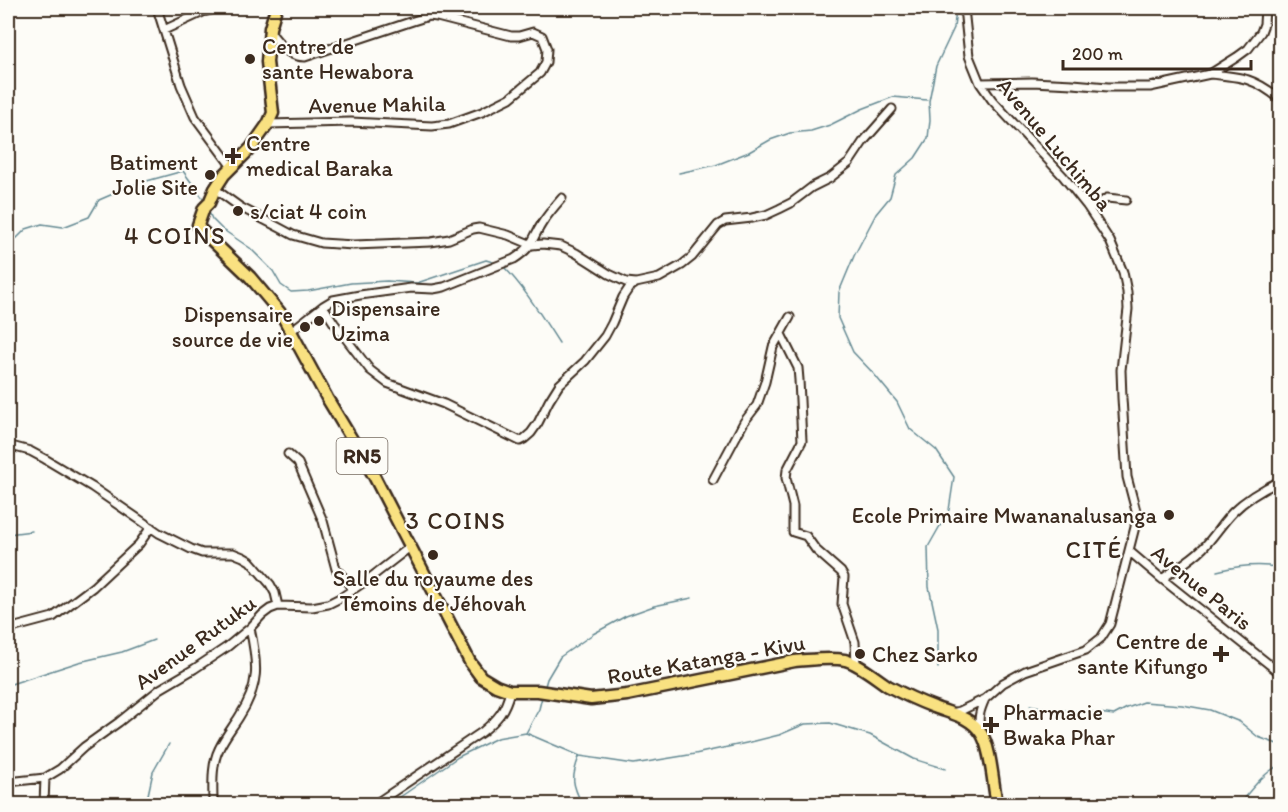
<svg xmlns="http://www.w3.org/2000/svg" width="1288" height="812" font-family="Itim,sans-serif">
<style>
.lines{fill:none;stroke-linecap:round;stroke-linejoin:round}
.stream{stroke:#648992;stroke-width:1.5}
.minor-casing{stroke:#3b2a1e;stroke-width:11}
.trunk-casing{stroke:#3b2a1e;stroke-width:15}
.minor{stroke:#fdfcf7;stroke-width:7}
.trunk{stroke:#f9e181;stroke-width:10}
.poi-dot{fill:#3b2a1e;stroke:#fdfcf7;stroke-width:2}
.labels{text-anchor:middle;stroke-width:4.5;stroke-linejoin:round;paint-order:stroke}
.shield{fill:#fdfcf7;stroke:#75695f;stroke-width:1.5}
.shield-label{font-size:21px;font-weight:bold;fill:#3b2a1e}
.poi-label{font-size:22px;fill:#3b2a1e;stroke:#fdfcf7;text-anchor:start}
.street-label{font-size:22px;fill:#3b2a1e;stroke:#fdfcf7}
.neighbourhood-label{font-size:24px;letter-spacing:1.5px;fill:#3b2a1e;stroke:#fdfcf7}
</style>
<rect width="100%" height="100%" fill="#fdfcf7"/>
<filter id="ink" filterUnits="userSpaceOnUse"><feTurbulence type="fractalNoise" baseFrequency=".0167" numOctaves="2"/><feDisplacementMap in="SourceGraphic" scale="12" xChannelSelector="R" yChannelSelector="G"/><feConvolveMatrix kernelMatrix="1 2 1 2 8 2 1 2 1" color-interpolation-filters="sRGB"/></filter>
<g filter="url(#ink)">
<g class="lines">
<path class="stream" d="M 1016,8 L 1019,9 L 1039,8
M 679,173 L 716,165 L 749,152 L 770,140 L 790,133 L 811,131 L 830,125 L 862,109 L 893,97 L 927,100
M 208,210 L 212,219 L 222,229 L 250,248 L 273,271 L 281,285 L 291,292 L 308,291 L 351,283 L 387,281 L 417,283 L 486,260 L 496,263
M 8,242 L 17,238 L 26,229 L 42,224 L 63,227 L 89,217 L 99,200 L 136,184 L 183,171 L 204,200
M 503,266 C 525,288 542,317 559,343
M 8,534 L 32,531
M 1217,571 C 1238,566 1259,563 1280,568
M 938,668 L 938,629 L 929,587 L 928,547 L 949,510 L 954,477 L 936,450 L 910,429 L 897,402 L 873,373 L 853,352 L 838,318 L 839,292 L 854,256 L 876,214 L 890,197 L 896,175 L 915,158 L 928,138 L 930,120 L 929,101 L 936,66 L 954,28 L 956,8
M 8,685 L 79,662 L 122,652 L 154,640
M 545,686 L 547,679 L 560,657 L 593,634 L 626,616 L 654,606 L 692,598
M 1030,705 L 1057,710 L 1091,712 L 1114,715 L 1127,708 L 1144,702 L 1182,705 L 1210,710 L 1240,722 L 1258,737 L 1280,745
M 526,733 L 539,709 L 542,697
M 579,757 C 571,778 572,784 582,804
M 146,804 L 153,772 L 169,744
M 390,804 L 458,757 L 497,738 L 526,733 L 580,756 L 634,764 L 695,754 L 751,742 L 779,735 L 805,724 L 830,723 L 870,735 L 914,759 L 946,769
M 1239,804 C 1250,791 1264,772 1280,765"/>
<defs>
<path id="minor" d="M 157,8 L 181,85 L 195,117 L 232,167
M 164,30 L 203,12 L 220,8
M 1210,74 C 1243,77 1254,78 1280,99
M 980,83 L 1032,82 L 1073,84 L 1108,87 L 1150,87 L 1210,74 L 1237,57 L 1248,49 L 1261,32 L 1264,24 L 1265,8
M 268,124 L 351,122 L 432,126 L 449,124 L 482,112 L 510,98 L 540,73 L 546,62 L 547,49 L 542,36 L 533,32 L 519,36 L 511,36 L 437,17 L 429,16 L 413,21 L 305,57 C 287,57 281,44 270,32
M 215,189 L 240,207 L 280,228 L 293,235 L 321,243 L 354,245 L 431,242 L 449,239 L 473,229 L 479,228 L 508,235 L 532,245 L 543,244 L 561,246 L 576,253 L 609,274 L 626,282 L 636,283
M 1087,206 L 1096,206 L 1107,198 L 1126,200
M 323,306 L 334,323 L 370,370 L 387,383 L 444,404 L 520,441 L 524,439 L 531,433 L 538,423 L 549,401 L 559,385 L 585,361 L 605,336 L 612,323 L 623,297 L 629,288 L 636,283 L 659,278 L 682,265 L 692,257 L 718,225 L 725,221 L 752,218 L 766,215 L 779,209 L 791,203 L 812,187 L 830,178 L 849,163 L 863,142 L 892,109
M 291,331 L 323,306 L 333,300 L 360,295 L 411,288 L 433,289 L 444,287 L 514,259 C 533,247 531,241 541,225 C 547,215 555,206 562,198
M 781,334 L 798,368 L 799,380 L 802,441 L 787,470 L 786,478 L 793,506 L 793,532 L 806,536 L 816,550 L 841,572 L 844,577 L 842,604 L 855,642 L 856,664
M 8,448 L 15,447 L 30,451 L 45,459 L 92,487 L 159,533 L 191,549 L 202,553 L 233,553 L 243,557 L 250,561 L 270,584 L 275,593 L 278,606
M 288,454 L 298,463 L 323,521 L 336,569 L 346,580 L 352,589
M 713,480 L 744,422 L 757,405 L 765,382 L 773,347 L 790,317
M 1129,551 L 1162,579 L 1280,673
M 1162,579 C 1175,569 1191,560 1203,548 C 1214,537 1222,523 1233,512 C 1247,498 1263,489 1280,481
M 8,629 L 53,617 L 93,587 L 139,544 L 151,527
M 952,713 L 960,711 L 985,699 L 1003,683 L 1025,671 L 1086,650 L 1101,638 L 1110,624 L 1135,527 L 1136,511 L 1127,477 L 1122,398 L 1121,370 L 1128,309 L 1127,292 L 1123,272 L 1110,241 L 1087,206 L 1063,176 L 992,100 L 980,83 L 969,56 L 964,8
M 981,730 C 977,719 980,710 985,699
M 8,782 L 45,778 L 60,769 L 84,747 L 119,722 L 160,689 L 194,669 L 227,647 L 250,628 L 262,615 L 270,609 L 278,606 L 312,607 L 328,604 L 342,597 L 370,578 L 410,547
M 44,804 L 45,778
M 213,804 C 213,787 211,765 219,749 C 224,738 232,728 239,717 C 260,685 258,665 250,628
M 375,804 L 482,732 C 498,719 505,711 510,691"/>
<path id="trunk" d="M 276,8 L 270,28 L 267,62 L 273,113 L 268,124 L 251,148 L 224,175 L 215,189 L 209,203 L 204,208 L 198,225 L 200,229 L 250,277 L 282,315 L 327,398 L 374,476 L 470,662 L 481,677 L 496,686 L 510,691 L 538,691 L 591,699 L 627,695 L 795,661 C 811,660 829,657 845,660 C 858,663 876,678 888,686 C 903,694 918,701 934,707 C 951,714 970,716 981,733 C 991,747 993,786 997,804"/>
</defs>
<use href="#minor" class="minor-casing"/>
<use href="#trunk" class="trunk-casing"/>
<use href="#minor" class="minor"/>
<use href="#trunk" class="trunk"/>
</g>
</g>
<g class="poi-dot">
<circle cx="250" cy="59" r="6"/>
<path d="M230 147h6v6h6v6h-6v6h-6v-6h-6v-6h6z"/>
<circle cx="210" cy="175" r="6"/>
<circle cx="238" cy="211" r="6"/>
<circle cx="319" cy="321" r="6"/>
<circle cx="305" cy="327" r="6"/>
<circle cx="1169" cy="515" r="6"/>
<circle cx="433" cy="555" r="6"/>
<circle cx="860" cy="654" r="6"/>
<path d="M1218 645h6v6h6v6h-6v6h-6v-6h-6v-6h6z"/>
<path d="M988 716h6v6h6v6h-6v6h-6v-6h-6v-6h6z"/>
</g>
<g class="labels">
<rect class="shield" x="336.5" y="438" width="51" height="36" rx="4.5"/>
<g class="shield-label">
<text x="362" y="463">RN5</text>
</g>
<g class="poi-label">
<text x="262" y="54">Centre de<tspan x="262" dy="25">sante Hewabora</tspan></text>
<text x="246" y="151">Centre<tspan x="246" dy="25">medical Baraka</tspan></text>
<text x="198" y="170" text-anchor="end">Batiment<tspan x="198" dy="25">Jolie Site</tspan></text>
<text x="250" y="219">s/ciat 4 coin</text>
<text x="331" y="316">Dispensaire<tspan x="331" dy="25">Uzima</tspan></text>
<text x="293" y="322" text-anchor="end">Dispensaire<tspan x="293" dy="25">source de vie</tspan></text>
<text x="1157" y="523" text-anchor="end">Ecole Primaire Mwananalusanga</text>
<text x="433" y="586" text-anchor="middle">Salle du royaume des<tspan x="433" dy="25">Témoins de Jéhovah</tspan></text>
<text x="1208" y="649" text-anchor="end">Centre de<tspan x="1208" dy="25">sante Kifungo</tspan></text>
<text x="872" y="662">Chez Sarko</text>
<text x="1003" y="720">Pharmacie<tspan x="1003" dy="25">Bwaka Phar</tspan></text>
</g>
<g class="street-label">
<text transform="translate(377 104) rotate(-1)" y="8">Avenue Mahila</text>
<text transform="translate(1055 144) rotate(50)" y="8">Avenue Luchimba</text>
<text transform="translate(1202 587) rotate(39)" y="8">Avenue Paris</text>
<text transform="translate(195 642) rotate(-36)" y="8">Avenue Rutuku</text>
<text transform="translate(706 659) rotate(-10)" y="8">Route Katanga - Kivu</text>
</g>
<g class="neighbourhood-label">
<text x="175" y="244">4 COINS</text>
<text x="456" y="529">3 COINS</text>
<text x="1094" y="558">CITÉ</text>
</g>
</g>
<rect width="1288" height="812" fill="none" stroke="#fdfcf7" stroke-width="30"/>
<rect x="15" y="15" width="1258" height="782" fill="none" stroke="#3b2a1e" stroke-width="2" filter="url(#ink)"/>
<path d="M1063 60v9h188v-9" fill="none" stroke="#3b2a1e" stroke-width="3"/>
<text x="1072" y="60" font-size="18" fill="#3b2a1e" stroke="#fdfcf7" stroke-width="4.5" paint-order="stroke">200 m</text>
</svg>
